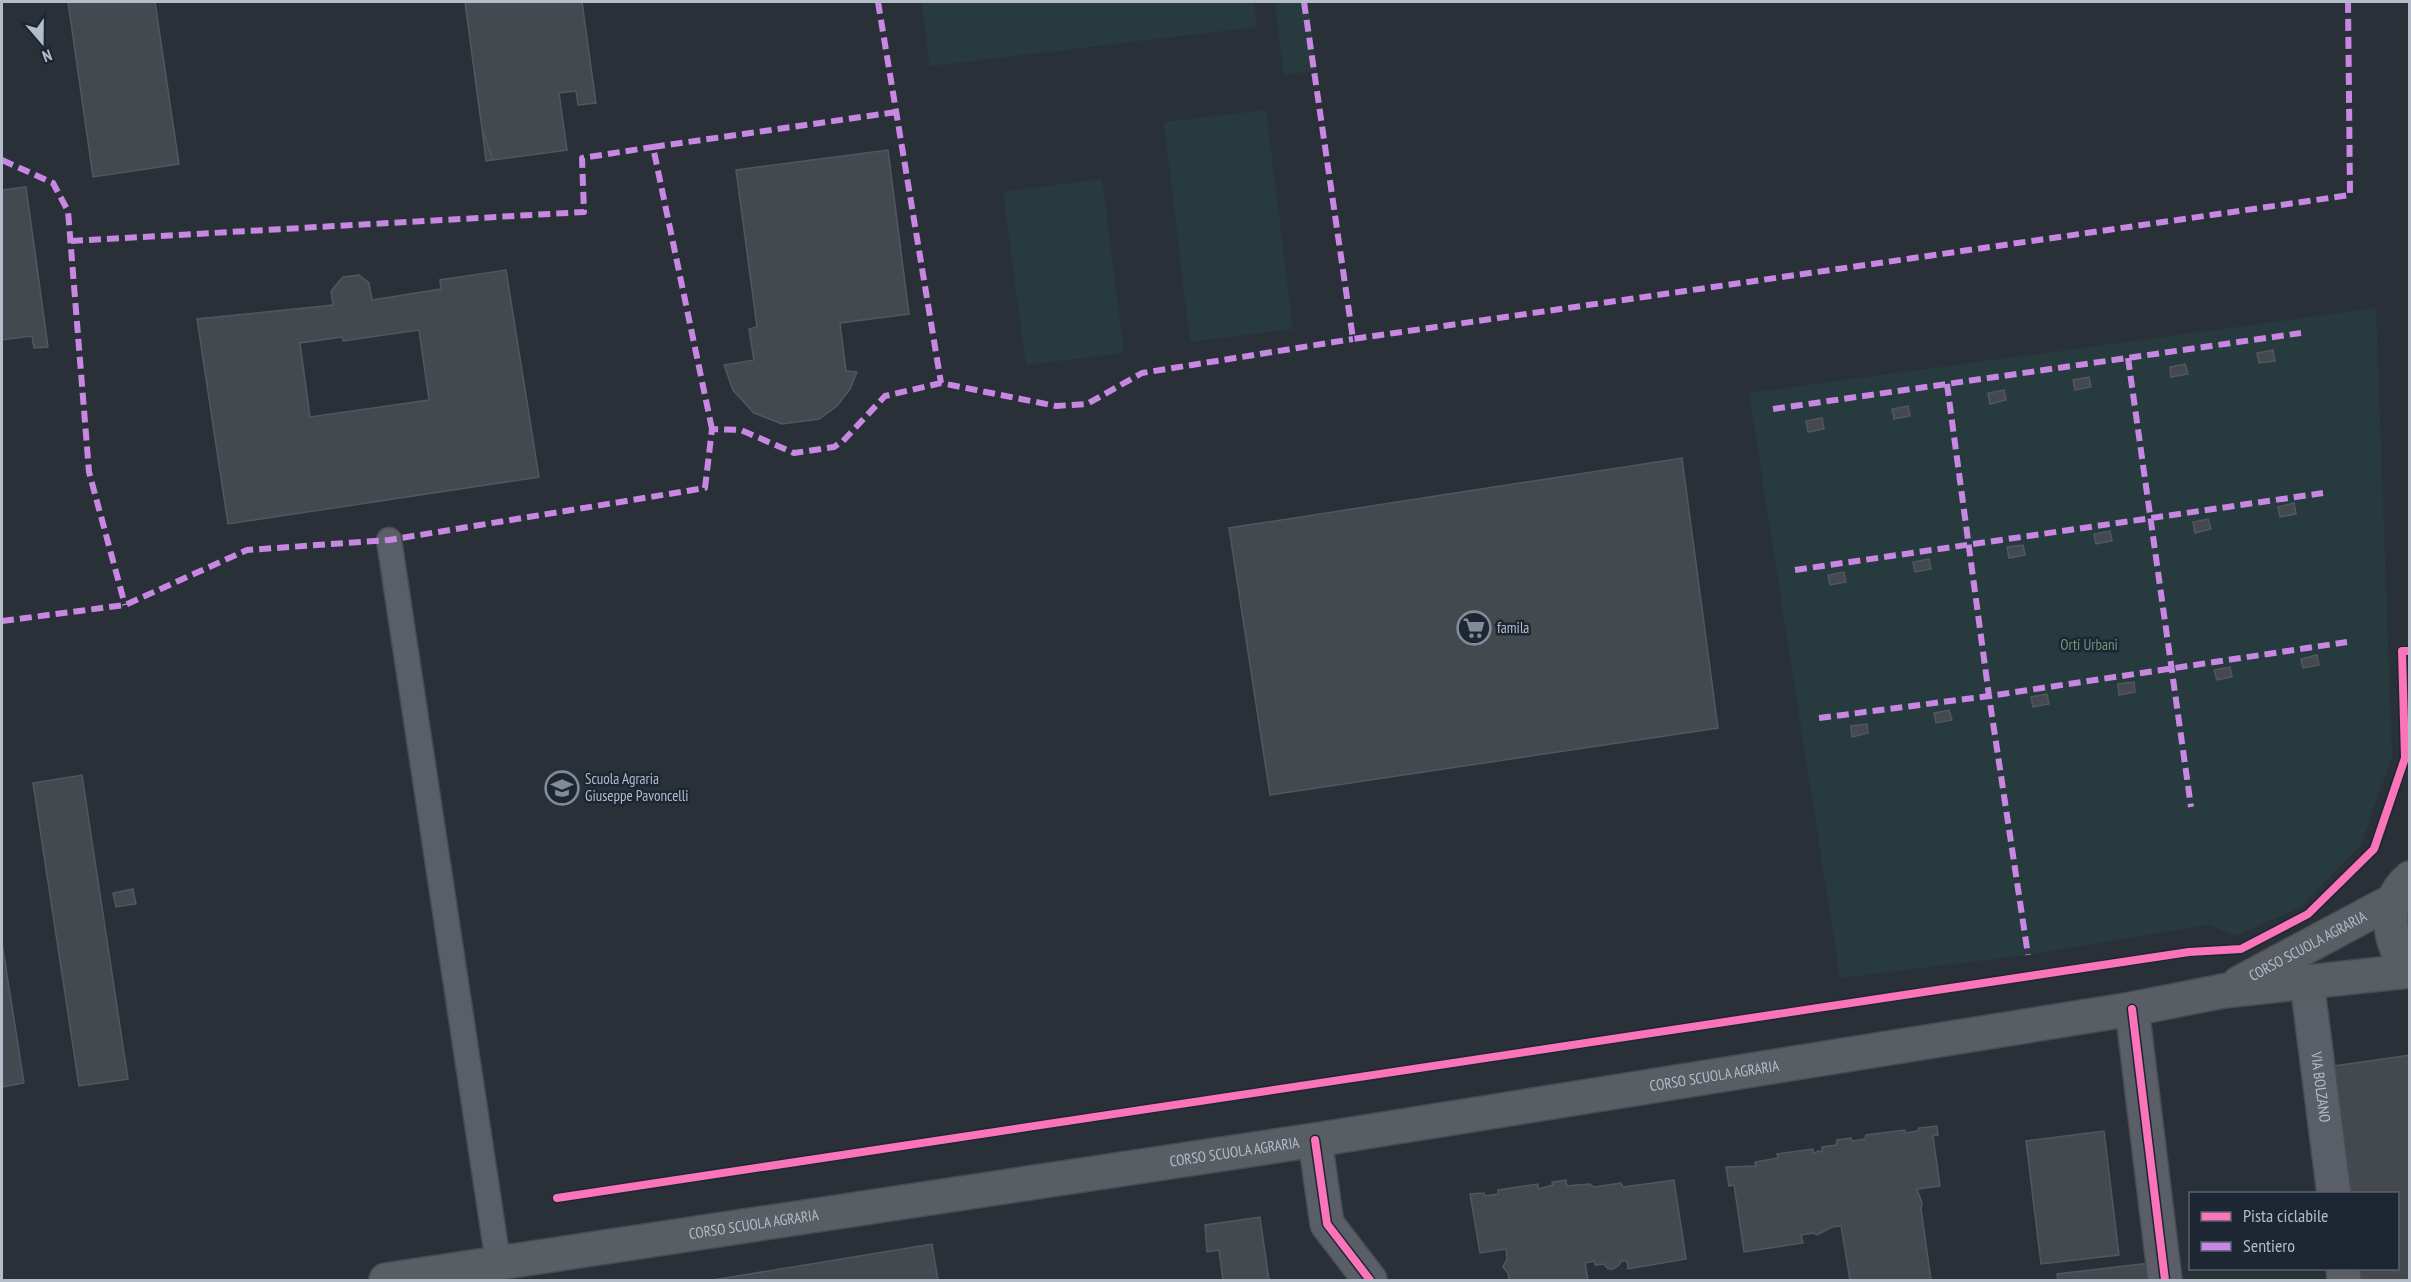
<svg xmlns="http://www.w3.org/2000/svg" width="2411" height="1282" font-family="'PT Sans Narrow',sans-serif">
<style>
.green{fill:#273a3e}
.building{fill:#444950;stroke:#52575f;stroke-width:1.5;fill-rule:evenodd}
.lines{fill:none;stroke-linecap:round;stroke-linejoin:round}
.service-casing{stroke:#484c53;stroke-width:27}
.minor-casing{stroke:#484c53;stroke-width:36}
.tertiary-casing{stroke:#484c53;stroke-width:36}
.secondary-casing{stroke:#484c53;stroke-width:36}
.service{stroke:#5a5e66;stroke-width:24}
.minor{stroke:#5a5e66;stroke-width:33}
.tertiary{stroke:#5a5e66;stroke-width:33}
.secondary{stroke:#595d64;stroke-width:33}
.quiet{stroke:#c787e3;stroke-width:6;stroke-dasharray:12 6;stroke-linecap:butt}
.cycleway-casing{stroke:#1d2633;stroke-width:11}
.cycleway{stroke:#fb73b8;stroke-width:8}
.labels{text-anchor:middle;stroke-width:5;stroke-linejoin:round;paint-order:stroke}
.poi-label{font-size:15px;fill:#b4bcc9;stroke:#1d2633;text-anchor:start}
.park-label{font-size:15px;fill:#6b9a76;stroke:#1d2633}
.street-label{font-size:15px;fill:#b4bcc9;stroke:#1d2633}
</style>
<rect width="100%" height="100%" fill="#2a3038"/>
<path class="green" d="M 922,2 L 1254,2 L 1257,27 L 930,66 Z
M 1275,2 L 1308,2 L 1317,71 L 1284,75 Z
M 1266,110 L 1293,329 L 1190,342 L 1164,122 Z
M 1102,179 L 1124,353 L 1026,365 L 1003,192 Z
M 2376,308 L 2392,756 L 2361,845 L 2301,907 L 2236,936 L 2209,925 L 2028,955 L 1840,978 L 1749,393 Z"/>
<path class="building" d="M 68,2 L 155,2 L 179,164 L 93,177 Z
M 465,2 L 582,2 L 596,103 L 578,105 L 576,91 L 559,93 L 567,150 L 493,160 L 482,129 Z
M 482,129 L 488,146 L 493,160 L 486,161 Z
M 888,150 L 909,314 L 840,323 L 846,371 L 857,372 L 850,389 L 837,406 L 819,419 L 782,424 L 754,413 L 733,390 L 724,365 L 754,360 L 749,329 L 757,327 L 736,170 Z
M 26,187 L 48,347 L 34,348 L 32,336 L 2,340 L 2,190 Z
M 506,270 L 539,477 L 228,524 L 197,319 L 333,305 L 331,291 L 343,277 L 359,275 L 369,283 L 372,300 L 441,289 L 440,280 ZM 419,330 L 429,400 L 310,417 L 300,343 L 342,337 L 343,341 Z
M 2273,350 L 2275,361 L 2259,363 L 2257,353 Z
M 2185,364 L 2188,374 L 2171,377 L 2170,367 Z
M 2089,377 L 2091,387 L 2075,390 L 2073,380 Z
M 2004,390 L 2006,400 L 1990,404 L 1988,393 Z
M 1908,406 L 1910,416 L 1894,419 L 1892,409 Z
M 1822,418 L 1824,429 L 1808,432 L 1806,421 Z
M 1682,458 L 1718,728 L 1270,795 L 1229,528 Z
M 2294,503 L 2296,514 L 2280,517 L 2278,507 Z
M 2208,519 L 2211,529 L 2195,533 L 2193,522 Z
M 2110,531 L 2112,541 L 2096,544 L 2094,534 Z
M 2023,545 L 2025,555 L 2009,558 L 2007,547 Z
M 1929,559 L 1931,569 L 1915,572 L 1913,562 Z
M 1844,572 L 1846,582 L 1830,585 L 1828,575 Z
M 2317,655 L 2319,665 L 2303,668 L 2301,659 Z
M 2230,667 L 2232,677 L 2217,680 L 2214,670 Z
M 2134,682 L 2135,692 L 2119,695 L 2118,684 Z
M 2047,694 L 2049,704 L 2033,707 L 2031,697 Z
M 1949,710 L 1952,720 L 1936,723 L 1934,713 Z
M 1867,724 L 1868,733 L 1852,737 L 1851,726 Z
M 82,775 L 128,1079 L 79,1086 L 33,783 Z
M 133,889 L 136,904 L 116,907 L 113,893 Z
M 2,943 L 24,1083 L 2,1087 Z
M 2410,1055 L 2410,1280 L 2359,1280 L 2357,1268 L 2398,1268 L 2398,1194 L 2349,1194 L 2334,1066 Z
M 1937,1126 L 1938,1135 L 1933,1136 L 1940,1186 L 1917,1189 L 1922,1203 L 1921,1209 L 1931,1280 L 1850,1280 L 1841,1226 L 1832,1227 L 1817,1235 L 1813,1233 L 1801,1235 L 1803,1243 L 1744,1252 L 1734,1185 L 1729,1186 L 1726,1167 L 1756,1166 L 1755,1162 L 1778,1158 L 1777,1154 L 1813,1149 L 1813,1154 L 1818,1151 L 1822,1152 L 1822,1147 L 1836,1145 L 1837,1140 L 1851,1138 L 1852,1141 L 1865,1139 L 1866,1135 L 1905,1130 L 1905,1133 L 1918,1131 L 1919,1128 Z
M 2104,1131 L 2119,1255 L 2041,1264 L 2026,1141 Z
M 1566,1180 L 1567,1186 L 1589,1184 L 1594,1187 L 1621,1183 L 1623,1187 L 1674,1180 L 1686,1259 L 1628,1269 L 1627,1261 L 1621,1261 L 1619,1265 L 1613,1269 L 1608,1269 L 1604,1264 L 1595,1265 L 1594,1261 L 1585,1263 L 1588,1280 L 1509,1280 L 1508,1273 L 1503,1267 L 1507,1259 L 1506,1249 L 1480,1253 L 1470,1194 L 1484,1193 L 1485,1196 L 1498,1194 L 1498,1190 L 1538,1184 L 1538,1189 L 1553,1185 L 1552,1182 Z
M 1260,1217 L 1269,1280 L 1223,1280 L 1219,1250 L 1207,1252 L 1205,1225 Z
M 932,1244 L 938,1280 L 713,1280 Z
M 2158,1262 L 2160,1280 L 2058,1280 L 2057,1274 Z"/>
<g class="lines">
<defs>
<path id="service" d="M 389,540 L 498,1262"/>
<g id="minor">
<path id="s1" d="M 2307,982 L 2334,1194"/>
<path d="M 2132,1009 L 2165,1280"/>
<path d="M 2343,1268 L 2344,1280"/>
</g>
<path id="tertiary" d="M 1315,1140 L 1327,1224 L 1370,1280"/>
<g id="secondary">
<path d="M 2410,878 C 2381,902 2388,943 2410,969"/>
<path id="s2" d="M 2239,983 L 2394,900"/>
<path id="s3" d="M 386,1280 L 1315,1140 L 2132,1009 L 2223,991 L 2410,971"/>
</g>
</defs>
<use href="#service" class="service-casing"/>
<use href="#minor" class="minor-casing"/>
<use href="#tertiary" class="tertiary-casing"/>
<use href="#secondary" class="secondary-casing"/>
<use href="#service" class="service"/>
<use href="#minor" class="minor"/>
<use href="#tertiary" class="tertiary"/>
<use href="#secondary" class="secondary"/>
<path class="quiet" d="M 878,2 L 941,383
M 1304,2 L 1353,339 L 2350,195 L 2348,2
M 2,160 L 53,183 L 68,211 L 89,472 L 125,605
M 71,241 L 584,212 L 582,158 L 653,147
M 2128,358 L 2191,807
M 1947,384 L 1989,696 L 2028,955
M 1773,409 L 2301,333
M 712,429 L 653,147 L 896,112
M 1795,570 L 2323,493
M 2,621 L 125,605 L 247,550 L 389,540 L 705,488 L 712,429 L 741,430 L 794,453 L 834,447 L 843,441 L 885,396 L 941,383 L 1056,406 L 1087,404 L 1142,373 L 1353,339
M 1819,718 L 1989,696 L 2347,642"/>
<defs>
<path id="cycleway" d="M 2132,1009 L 2165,1280
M 1315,1140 L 1327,1224 L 1370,1280
M 557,1198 L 2189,952 L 2241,949 L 2308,914 L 2374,849 L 2405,758 L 2402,651 L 2410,651"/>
</defs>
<use href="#cycleway" class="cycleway-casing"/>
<use href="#cycleway" class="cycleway"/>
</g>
<defs>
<symbol id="supermarket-ring" viewBox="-11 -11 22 22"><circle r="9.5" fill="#1d2633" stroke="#848b96" stroke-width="1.5"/><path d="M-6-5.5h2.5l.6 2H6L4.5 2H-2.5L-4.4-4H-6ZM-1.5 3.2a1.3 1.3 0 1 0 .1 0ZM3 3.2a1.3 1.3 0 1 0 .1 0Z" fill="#848b96"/></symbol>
<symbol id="school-ring" viewBox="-11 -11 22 22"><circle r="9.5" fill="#1d2633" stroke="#848b96" stroke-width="1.5"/><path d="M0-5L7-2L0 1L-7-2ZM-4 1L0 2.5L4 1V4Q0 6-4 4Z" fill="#848b96"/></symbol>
</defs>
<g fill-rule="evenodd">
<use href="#supermarket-ring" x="1455" y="609" width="38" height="38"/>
<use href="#school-ring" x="543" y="769" width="38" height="38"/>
</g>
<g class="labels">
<g class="poi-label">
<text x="1497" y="633">famila</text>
<text x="585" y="784">Scuola Agraria<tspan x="585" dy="17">Giuseppe Pavoncelli</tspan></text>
</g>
<g class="park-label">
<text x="2089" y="650">Orti Urbani</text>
</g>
<g class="street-label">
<text dy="5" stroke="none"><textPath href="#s2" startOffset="78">CORSO SCUOLA AGRARIA</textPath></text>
<text dy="5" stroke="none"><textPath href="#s3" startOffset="1344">CORSO SCUOLA AGRARIA</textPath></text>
<text dy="5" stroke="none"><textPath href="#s1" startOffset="106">VIA BOLZANO</textPath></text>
<text dy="5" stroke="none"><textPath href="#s3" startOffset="858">CORSO SCUOLA AGRARIA</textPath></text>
<text dy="5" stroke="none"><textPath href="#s3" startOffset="372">CORSO SCUOLA AGRARIA</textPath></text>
</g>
</g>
<rect width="2411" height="1282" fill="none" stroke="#b4bcc9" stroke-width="6"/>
<rect x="2189" y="1192" width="210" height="78" fill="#1d2633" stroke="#59626f" stroke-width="1.5"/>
<rect x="2201" y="1212" width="30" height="9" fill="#fb73b8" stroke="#59626f" stroke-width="1.5"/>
<text x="2243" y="1222" font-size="18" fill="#b4bcc9">Pista ciclabile</text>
<rect x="2201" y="1242" width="30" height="9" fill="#c787e3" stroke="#59626f" stroke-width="1.5"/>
<text x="2243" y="1252" font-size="18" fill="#b4bcc9">Sentiero</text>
<g transform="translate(42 42) rotate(160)" stroke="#1d2633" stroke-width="4.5" paint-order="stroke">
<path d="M0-4.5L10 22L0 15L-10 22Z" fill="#b4bcc9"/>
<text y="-9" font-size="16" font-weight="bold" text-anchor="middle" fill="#b4bcc9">N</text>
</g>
</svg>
